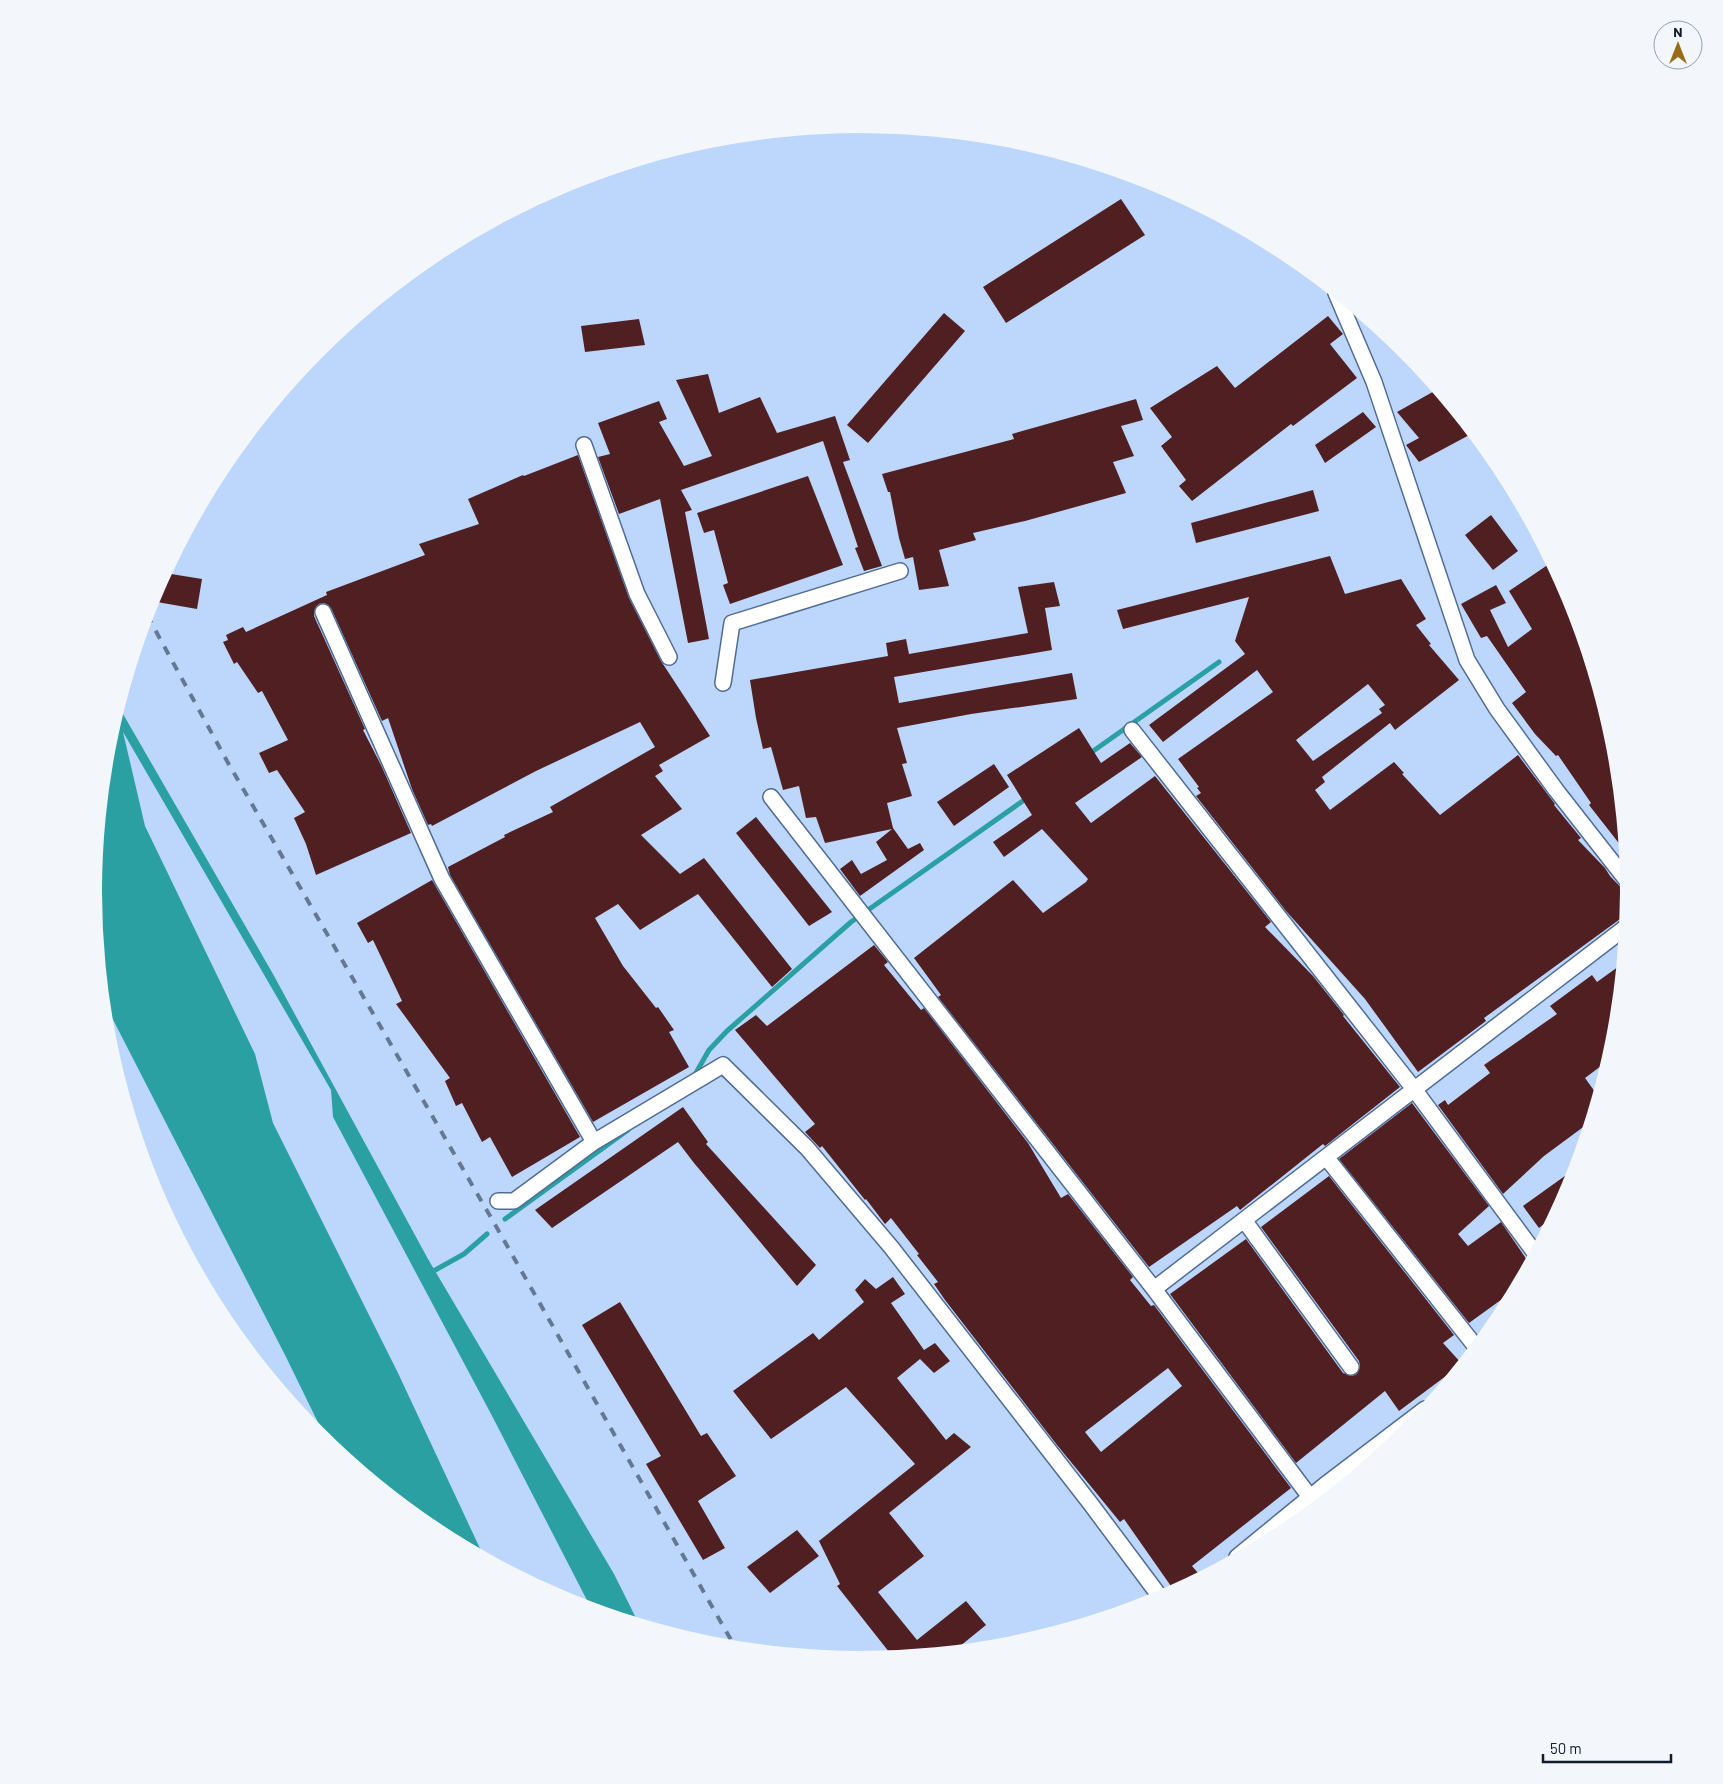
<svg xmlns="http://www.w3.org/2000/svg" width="1723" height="1784" font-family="Barlow,sans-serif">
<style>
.water{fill:#2ba0a3}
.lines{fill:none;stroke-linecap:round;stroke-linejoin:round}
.stream{stroke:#2ba0a3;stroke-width:5}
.building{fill:#501f22;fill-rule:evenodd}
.minor-casing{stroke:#506c96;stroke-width:18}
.minor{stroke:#fff;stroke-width:15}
.rail{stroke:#657893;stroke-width:4;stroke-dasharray:9 9;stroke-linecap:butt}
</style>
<rect width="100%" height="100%" fill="#bdd7fc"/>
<path class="water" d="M 119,707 L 273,974 L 428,1259 L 614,1574 L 638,1622 L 591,1608 L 490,1412 L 333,1117 L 331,1090 L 123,732 L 145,826 L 255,1054 L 273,1123 L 398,1373 L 484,1557 L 435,1530 L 327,1441 L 286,1357 L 105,1004 L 94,892 L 109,742 Z"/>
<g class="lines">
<path class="stream" d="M 1089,754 L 1219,662
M 693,1078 L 709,1050 L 727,1031 L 851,922 L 1027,798
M 505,1219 L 628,1130
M 430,1273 L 464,1254 L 487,1234"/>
</g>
<path class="building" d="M 1121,199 L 1145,235 L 1006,323 L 983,287 Z
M 944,313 L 965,331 L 868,443 L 847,425 Z
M 1328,316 L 1343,334 L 1330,344 L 1357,378 L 1293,426 L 1291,424 L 1192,501 L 1179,486 L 1186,480 L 1161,446 L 1172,437 L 1150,408 L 1217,366 L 1235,388 Z
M 639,319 L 645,345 L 585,352 L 581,326 Z
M 708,374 L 719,413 L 760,397 L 777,433 L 835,416 L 850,460 L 843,462 L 882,566 L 864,571 L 855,548 L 858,547 L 823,441 L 681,490 L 692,510 L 685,512 L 709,639 L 688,643 L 660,499 L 619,514 L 598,457 L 610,454 L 598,423 L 659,401 L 667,419 L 659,422 L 684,466 L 712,456 L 676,380 Z
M 1438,389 L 1473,433 L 1419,462 L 1406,445 L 1419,438 L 1397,412 Z
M 1136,399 L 1143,420 L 1121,426 L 1134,456 L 1113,462 L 1126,493 L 1025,521 L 973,533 L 976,540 L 939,550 L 949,586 L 919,590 L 913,557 L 905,559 L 899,538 L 890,492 L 888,492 L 882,474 L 1014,439 L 1012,434 Z
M 1363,412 L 1376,427 L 1325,463 L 1315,445 Z
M 578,455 L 629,598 L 661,661 L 710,736 L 659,765 L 663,771 L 655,776 L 682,809 L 641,835 L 680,874 L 704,858 L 792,969 L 772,987 L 698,894 L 640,930 L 618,904 L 595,918 L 623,966 L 656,1008 L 658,1007 L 674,1030 L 669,1032 L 689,1067 L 593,1122 L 450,875 L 448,867 L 505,837 L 504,835 L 553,812 L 550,807 L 655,747 L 640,722 L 536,771 L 432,826 L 431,824 L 428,825 L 412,789 L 388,718 L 382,721 L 331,608 L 324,603 L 319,604 L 314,611 L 314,616 L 365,729 L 363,730 L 381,765 L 411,833 L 316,875 L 306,844 L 294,818 L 305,812 L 277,770 L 269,773 L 259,753 L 288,740 L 262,691 L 258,693 L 237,662 L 234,664 L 223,642 L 228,640 L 226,635 L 243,627 L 246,632 L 327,595 L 326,592 L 425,555 L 419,544 L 479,524 L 468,499 L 523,475 L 524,476 Z
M 808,476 L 843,565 L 730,604 L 723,585 L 728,583 L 714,530 L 704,533 L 697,513 Z
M 1313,490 L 1319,511 L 1196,543 L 1191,523 Z
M 1491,515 L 1518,551 L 1493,570 L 1465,535 Z
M 1330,556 L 1345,594 L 1401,579 L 1426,619 L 1416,625 L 1431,644 L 1429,645 L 1459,680 L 1395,730 L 1390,723 L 1322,777 L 1325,782 L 1315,790 L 1330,810 L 1394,762 L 1404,773 L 1402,774 L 1440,815 L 1518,755 L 1555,804 L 1554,805 L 1581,838 L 1578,840 L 1605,868 L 1610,876 L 1629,896 L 1627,914 L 1484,1018 L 1486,1021 L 1418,1072 L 1365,999 L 1286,911 L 1196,796 L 1201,793 L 1197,788 L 1199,787 L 1178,759 L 1273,692 L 1257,670 L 1163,742 L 1149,725 L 1245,654 L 1235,641 L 1249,597 L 1123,629 L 1117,610 ZM 1368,684 L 1385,705 L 1379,709 L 1382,713 L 1313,761 L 1296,740 Z
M 1552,562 L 1571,598 L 1615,742 L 1625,851 L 1589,805 L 1591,803 L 1558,755 L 1556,756 L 1535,734 L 1512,703 L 1526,692 L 1487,636 L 1481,638 L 1461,604 L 1496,585 L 1506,603 L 1490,610 L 1508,647 L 1532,629 L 1509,591 Z
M 165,573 L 202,579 L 197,609 L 157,602 L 160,583 Z
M 1054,582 L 1060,606 L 1045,608 L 1052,650 L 894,677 L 899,703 L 1072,673 L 1077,699 L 971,714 L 897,728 L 907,763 L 902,764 L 912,796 L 887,803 L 893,828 L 908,849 L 920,843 L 924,850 L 860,896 L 840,869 L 852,860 L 861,874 L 887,860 L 876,842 L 892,829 L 825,843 L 816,817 L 806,818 L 799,786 L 783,790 L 771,747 L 763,749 L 756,718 L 750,680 L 888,656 L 886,643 L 906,639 L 909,654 L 1028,633 L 1018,587 Z
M 1079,728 L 1101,763 L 1130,743 L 1142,757 L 1075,803 L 1091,823 L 1155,776 L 1271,922 L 1265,927 L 1313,976 L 1344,1015 L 1343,1016 L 1400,1087 L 1325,1146 L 1323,1144 L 1240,1210 L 1237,1206 L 1149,1267 L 938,997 L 941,995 L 914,958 L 1013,880 L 1043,913 L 1086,882 L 1088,879 L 1042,829 L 1004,857 L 993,842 L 1032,815 L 1007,775 Z
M 994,764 L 1009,787 L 954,826 L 937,802 Z
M 756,817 L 832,912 L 809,926 L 736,833 Z
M 432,880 L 580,1137 L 512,1177 L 490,1137 L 482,1142 L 462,1103 L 456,1106 L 445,1081 L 450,1078 L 396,1004 L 402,1001 L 373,940 L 368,943 L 357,923 Z
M 874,945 L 888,962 L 884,965 L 921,1010 L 924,1008 L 1028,1143 L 1061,1198 L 1068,1194 L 1133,1277 L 1130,1280 L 1151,1306 L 1154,1305 L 1291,1488 L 1192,1566 L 1198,1573 L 1173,1589 L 1124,1519 L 1120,1522 L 1057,1445 L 945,1300 L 934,1284 L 938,1282 L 917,1255 L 919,1254 L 891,1218 L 885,1224 L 866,1199 L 865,1200 L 822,1146 L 820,1148 L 805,1132 L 815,1124 L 735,1030 L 756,1015 L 767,1026 ZM 1168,1368 L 1182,1386 L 1101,1452 L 1085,1432 Z
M 1622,964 L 1614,1042 L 1609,1060 L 1585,1078 L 1598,1096 L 1590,1122 L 1544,1156 L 1503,1194 L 1438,1105 L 1445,1100 L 1448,1105 L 1490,1073 L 1484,1065 L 1557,1014 L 1550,1006 L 1592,975 L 1597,982 Z
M 1412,1103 L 1489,1206 L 1458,1234 L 1468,1246 L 1501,1222 L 1529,1263 L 1516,1289 L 1469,1323 L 1339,1159 Z
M 683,1107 L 708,1142 L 706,1144 L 816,1265 L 797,1286 L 694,1163 L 678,1142 L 552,1228 L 535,1210 Z
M 1576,1168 L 1571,1186 L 1555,1215 L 1539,1228 L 1523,1206 Z
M 1329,1176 L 1454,1335 L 1443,1343 L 1462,1364 L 1399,1411 L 1385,1391 L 1296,1463 L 1170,1294 L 1246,1239 L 1343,1373 L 1352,1376 L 1357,1374 L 1360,1366 L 1359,1361 L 1261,1227 Z
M 893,1277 L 905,1294 L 891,1303 L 924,1350 L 935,1343 L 950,1361 L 934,1373 L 920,1359 L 897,1378 L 946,1440 L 954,1433 L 971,1447 L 889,1513 L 924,1556 L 878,1592 L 917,1640 L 966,1601 L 986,1625 L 954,1651 L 893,1657 L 837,1586 L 840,1584 L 819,1541 L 915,1464 L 846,1387 L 771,1439 L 733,1391 L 813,1333 L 819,1340 L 864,1302 L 855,1290 L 865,1279 L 876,1289 Z
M 620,1302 L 701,1436 L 707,1433 L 736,1476 L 698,1501 L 725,1548 L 703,1560 L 646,1464 L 661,1456 L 582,1325 Z
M 797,1530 L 819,1556 L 770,1593 L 747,1567 Z"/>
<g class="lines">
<defs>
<path id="minor" d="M 1336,293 L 1374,382 L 1467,660 L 1497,709 L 1556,790 L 1628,882
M 584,445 L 637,594 L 669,657
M 323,612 L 442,879 L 594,1142
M 723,683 L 732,623 L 900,571
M 1132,730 L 1414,1089 L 1535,1253
M 771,797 L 1154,1289 L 1310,1497
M 1326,1157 L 1476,1347
M 498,1201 L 514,1201 L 594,1142 L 723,1065 L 807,1148 L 891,1247 L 1090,1503 L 1161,1598
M 1244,1220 L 1351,1367
M 1154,1289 L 1626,927
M 1237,1557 L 1325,1485 L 1425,1409"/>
</defs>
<use href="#minor" class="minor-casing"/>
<use href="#minor" class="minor"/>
<path class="rail" d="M 147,615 L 227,761 L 497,1228 L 735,1647"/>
</g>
<path d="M0 0H1723V1784H0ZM102 892a759 759 0 1 1 1518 0a759 759 0 1 1-1518 0Z" fill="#f3f6fb" fill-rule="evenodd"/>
<g transform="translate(1678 45)"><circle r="24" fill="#f3f6fb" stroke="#989fa9"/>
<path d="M0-4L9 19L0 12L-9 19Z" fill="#986c1b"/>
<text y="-8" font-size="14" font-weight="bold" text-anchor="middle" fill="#101c2d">N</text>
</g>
<path d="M1543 1754v8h128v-8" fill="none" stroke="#101c2d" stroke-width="2.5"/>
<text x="1550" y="1754" font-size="15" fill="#101c2d" stroke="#f3f6fb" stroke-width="4" paint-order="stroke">50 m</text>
</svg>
